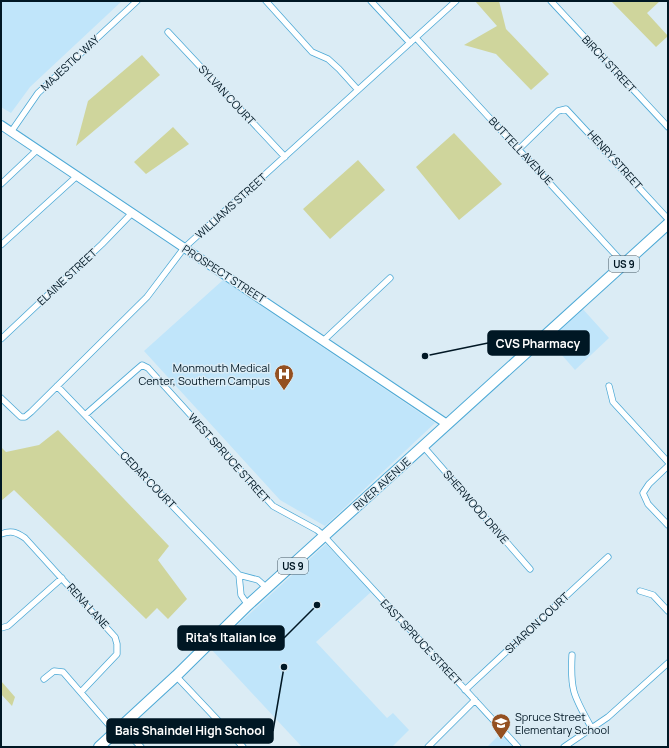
<svg xmlns="http://www.w3.org/2000/svg" width="669" height="748" font-family="Manrope,sans-serif">
<style>
.built{fill:#c0e5fa}
.green{fill:#cfd59c}
.lines{fill:none;stroke-linecap:round;stroke-linejoin:round}
.street-casing{stroke:#4ca9d6;stroke-width:7}
.secondary-casing{stroke:#4ca9d6;stroke-width:10}
.highway-casing{stroke:#4ca9d6;stroke-width:12}
.street{stroke:#fff;stroke-width:5.5}
.secondary{stroke:#fff;stroke-width:8}
.highway{stroke:#fff;stroke-width:10}
.labels{text-anchor:middle;stroke-width:3;stroke-linejoin:round;paint-order:stroke}
.shield{fill:#dbecf5;stroke:#425763;stroke-width:1}
.shield-label{font-size:10px;font-weight:bold;fill:#001724}
.street-label{font-size:11px;fill:#001724;stroke:#dbecf5}
.poi-label{font-size:11px;fill:#001724;stroke:#dbecf5;text-anchor:end}
.leader{fill:none;stroke:#001724;stroke-width:1.5}
.callout-dot{fill:#001724;stroke:#dbecf5;stroke-width:1.5}
.callout{fill:#001724;stroke:#001724;stroke-width:1.5}
.callout-label{font-size:12px;text-anchor:middle;font-weight:bold;fill:#fff}
</style>
<rect width="100%" height="100%" fill="#dbecf5"/>
<path class="built" d="M 1,1 L 122,1 L 30,87 L 11,113 L 1,107 Z
M 223,280 L 435,423 L 325,526 L 280,500 L 144,351 Z
M 581,307 L 609,338 L 575,370 L 547,338 Z
M 326,544 L 371,592 L 316,642 L 387,718 L 393,713 L 409,730 L 392,747 L 302,747 L 211,649 Z
M 501,733 L 514,747 L 487,747 Z"/>
<path class="green" d="M 475,1 L 499,1 L 506,29 L 549,74 L 531,90 L 496,54 L 464,45 L 497,26 Z
M 611,1 L 660,1 L 647,13 L 668,36 L 656,47 Z
M 142,55 L 160,75 L 76,146 L 88,101 Z
M 173,127 L 189,144 L 146,174 L 134,162 Z
M 454,133 L 502,184 L 459,220 L 416,167 Z
M 358,160 L 385,190 L 330,239 L 303,209 Z
M 58,430 L 169,546 L 158,560 L 187,599 L 168,619 L 157,608 L 146,619 L 14,490 L 1,501 L 1,447 L 6,452 L 39,445 Z
M 1,681 L 15,697 L 12,706 L 1,694 Z"/>
<g class="lines">
<defs>
<path id="street" d="M 266,1 L 312,52 L 328,59 L 339,69 L 358,90
M 371,1 L 410,43
M 551,1 L 668,127
M 168,32 L 285,157
M 416,38 L 624,264
M 11,132 L 38,93 L 137,1
M 519,149 L 558,111 L 566,109 L 668,219
M 1,184 L 37,150
M 1,245 L 77,176
M 1,339 L 102,244 L 131,214
M 323,341 L 390,278
M 57,386 L 239,575 L 258,580 L 268,589
M 609,386 L 613,402 L 668,462
M 1,398 L 21,417 L 25,417 L 31,412 L 147,297 L 184,248 L 456,1
M 85,415 L 135,371 L 142,365 L 148,368 L 273,506 L 317,530 L 324,536 L 518,747
M 423,446 L 530,569
M 668,466 L 649,484 L 643,493 L 648,504 L 668,525
M 1,534 C 11,530 16,532 25,538 L 115,637 L 117,644 L 117,654 L 81,692
M 239,575 L 241,595 L 248,605
M 640,591 L 653,595 L 668,611
M 1,628 L 8,626 L 62,578
M 572,655 C 570,691 574,696 591,727
M 176,676 L 243,747
M 44,679 L 54,671 L 63,672 L 115,732
M 465,690 L 608,557
M 131,737 L 141,747
M 428,747 L 475,700
M 564,747 L 608,717 L 668,663"/>
<path id="secondary" d="M 1,125 L 447,424"/>
<path id="highway" d="M 99,747 L 176,676 L 248,605 L 668,224"/>
</defs>
<use href="#street" class="street-casing"/>
<use href="#secondary" class="secondary-casing"/>
<use href="#highway" class="highway-casing"/>
<use href="#street" class="street"/>
<use href="#secondary" class="secondary"/>
<use href="#highway" class="highway"/>
</g>
<defs>
<symbol id="hospital-pin" viewBox="-11 -11 22 30"><path d="M0 17L-7.5 6A9.5 9.5 0 1 1 7.5 6Z" fill="#945021" stroke="#dbecf5"/><path d="M-5-5h3v3.5h4V-5h3V5h-3V1.5h-4V5h-3Z" fill="#fff"/></symbol>
<symbol id="school-pin" viewBox="-11 -11 22 30"><path d="M0 17L-7.5 6A9.5 9.5 0 1 1 7.5 6Z" fill="#945021" stroke="#dbecf5"/><path d="M0-5L7-2L0 1L-7-2ZM-4 1L0 2.5L4 1V4Q0 6-4 4Z" fill="#fff"/></symbol>
</defs>
<g fill-rule="evenodd">
<use href="#hospital-pin" x="273" y="363" width="22" height="30"/>
<use href="#school-pin" x="490" y="712" width="22" height="30"/>
</g>
<g class="labels">
<g class="shield">
<rect x="609" y="256" width="30" height="16" rx="3"/>
<rect x="278" y="558" width="30" height="16" rx="3"/>
</g>
<g class="shield-label">
<text x="624" y="268">US 9</text>
<text x="293" y="570">US 9</text>
</g>
<g class="street-label">
<text transform="translate(70 63) rotate(-43)" y="4">MAJESTIC WAY</text>
<text transform="translate(609 64) rotate(47)" y="4">BIRCH STREET</text>
<text transform="translate(227 95) rotate(47)" y="4">SYLVAN COURT</text>
<text transform="translate(521 151) rotate(47)" y="4">BUTTELL AVENUE</text>
<text transform="translate(615 160) rotate(48)" y="4">HENRY STREET</text>
<text transform="translate(231 206) rotate(-42)" y="4">WILLIAMS STREET</text>
<text transform="translate(224 274) rotate(33)" y="4">PROSPECT STREET</text>
<text transform="translate(67 277) rotate(-43)" y="4">ELAINE STREET</text>
<text transform="translate(229 458) rotate(48)" y="4">WEST SPRUCE STREET</text>
<text transform="translate(148 480) rotate(46)" y="4">CEDAR COURT</text>
<text transform="translate(382 484) rotate(-42)" y="4">RIVER AVENUE</text>
<text transform="translate(476 507) rotate(49)" y="4">SHERWOOD DRIVE</text>
<text transform="translate(88 606) rotate(48)" y="4">RENA LANE</text>
<text transform="translate(537 623) rotate(-43)" y="4">SHARON COURT</text>
<text transform="translate(421 642) rotate(47)" y="4">EAST SPRUCE STREET</text>
</g>
<g class="poi-label">
<text x="270" y="372">Monmouth Medical<tspan x="270" dy="13">Center, Southern Campus</tspan></text>
<text x="515" y="721" text-anchor="start">Spruce Street<tspan x="515" dy="13">Elementary School</tspan></text>
</g>
</g>
<path class="leader" d="M425 356L488 343M317 605L284 638M284 667L273 731"/>
<g class="callout-dot">
<circle cx="425" cy="356" r="4"/>
<circle cx="317" cy="605" r="4"/>
<circle cx="284" cy="667" r="4"/>
</g>
<g class="callout">
<rect x="488" y="331" width="101" height="24" rx="4"/>
<rect x="178" y="626" width="106" height="24" rx="4"/>
<rect x="107" y="719" width="166" height="24" rx="4"/>
</g>
<g class="callout-label">
<text x="538" y="348">CVS Pharmacy</text>
<text x="231" y="642">Rita's Italian Ice</text>
<text x="190" y="735">Bais Shaindel High School</text>
</g>
<rect width="669" height="748" fill="none" stroke="#001724" stroke-width="4"/>
</svg>
